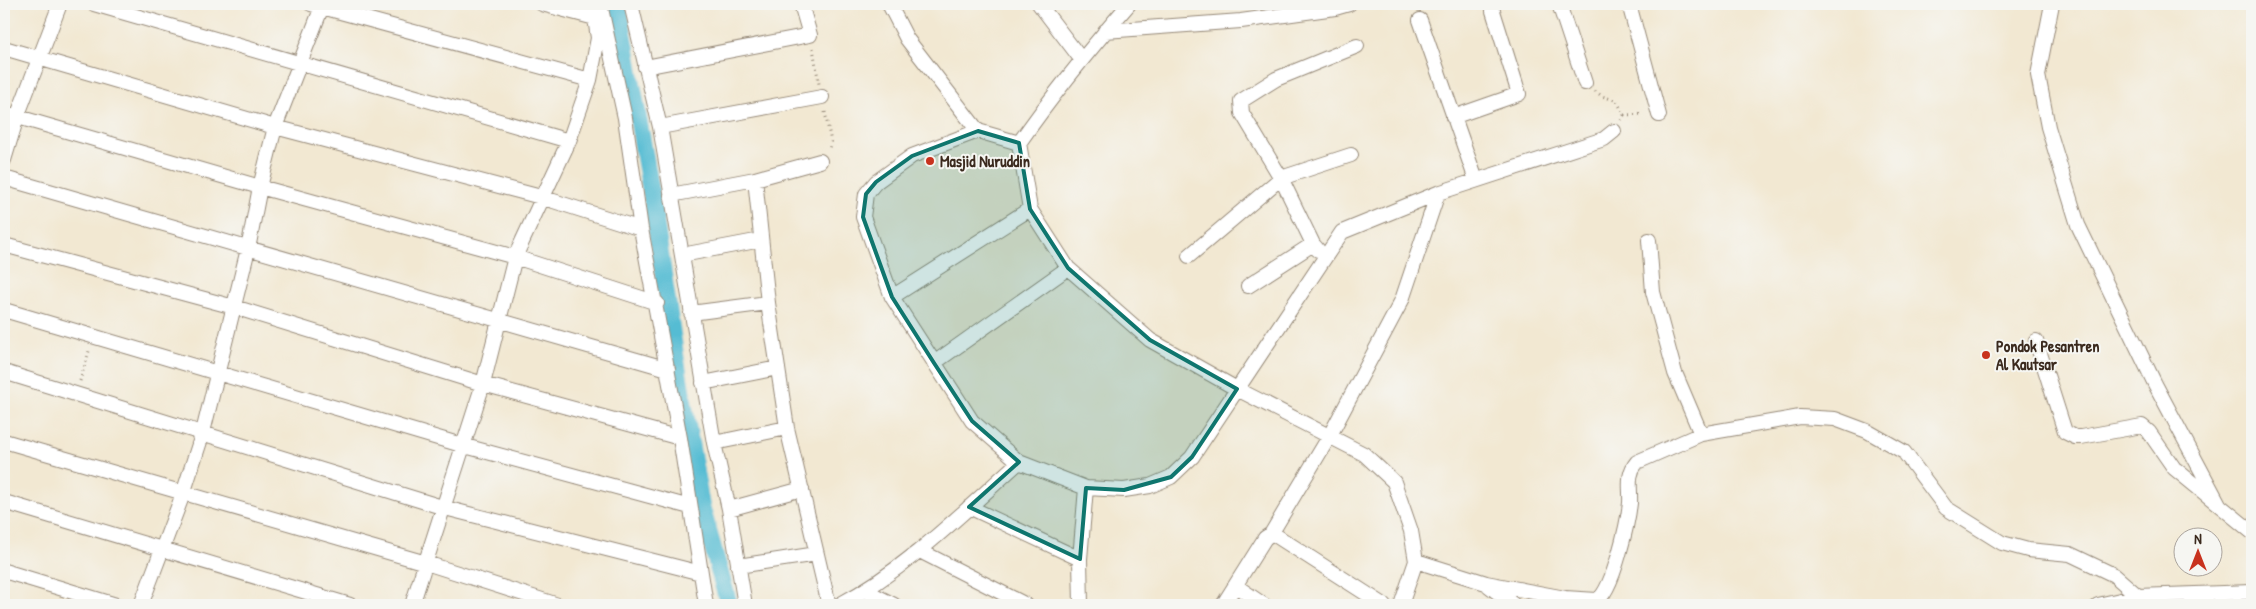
<svg xmlns="http://www.w3.org/2000/svg" width="2256" height="609" font-family="'Patrick Hand',sans-serif">
<style>
.lines{fill:none;stroke-linecap:round;stroke-linejoin:round}
.canal{stroke:#55bcd3;stroke-width:18}
.street-casing{stroke:#968978;stroke-width:16}
.path{stroke:#968978;stroke-width:3;stroke-dasharray:1 4;stroke-linecap:butt}
.street{stroke:#fff;stroke-width:14}
.marked{fill:#0f766e;fill-opacity:0.2;stroke:#0f766e;stroke-width:4;stroke-linejoin:round}
.poi-dot{fill:#c8321e;stroke:#f6f6f2;stroke-width:2}
.labels{text-anchor:middle;stroke-width:4;stroke-linejoin:round;paint-order:stroke}
.poi-label{font-size:16px;font-weight:bold;fill:#3b2a1e;stroke:#f6f6f2;text-anchor:start}
</style>
<rect width="100%" height="100%" fill="#f6f6f2"/>
<filter id="ink" filterUnits="userSpaceOnUse"><feTurbulence type="fractalNoise" baseFrequency=".02" numOctaves="2"/><feDisplacementMap in="SourceGraphic" scale="10" xChannelSelector="R" yChannelSelector="G"/><feConvolveMatrix kernelMatrix="1 2 1 2 8 2 1 2 1" color-interpolation-filters="sRGB"/></filter>
<filter id="wash" filterUnits="userSpaceOnUse"><feTurbulence type="fractalNoise" baseFrequency=".0096" numOctaves="4" result="noise"/><feDisplacementMap in="SourceGraphic" scale="20" xChannelSelector="R" yChannelSelector="G"/><feGaussianBlur stdDeviation="1.12" result="paint"/><feColorMatrix in="noise" values="0 0 0 0 0 0 0 0 0 0 0 0 0 0 0 0 0 1.4 0 .05"/><feComposite in="paint" operator="in"/></filter>
<g filter="url(#wash)">
<rect width="100%" height="100%" fill="#f2e8d2"/>
<g class="lines">
<path class="canal" d="M 618,4 L 650,186 L 676,361 L 701,506 L 729,605"/>
</g>
</g>
<g filter="url(#ink)">
<g class="lines">
<defs>
<path id="street" d="M 94,4 L 569,141
M 311,4 L 590,80
M 542,4 L 595,18 L 594,11
M 600,4 L 625,118 L 641,229 L 680,438 L 706,605
M 631,4 L 660,127 L 714,443 L 729,509 L 745,605
M 889,4 L 907,39 L 978,131 L 1019,143
M 1039,4 L 1081,59
M 1129,4 C 1090,49 1053,94 1019,143 L 1030,209 L 1068,268 L 1150,340 L 1237,389 L 1364,454 L 1394,482 L 1411,531 L 1416,561 L 1401,605
M 1559,4 L 1585,83
M 1629,4 L 1659,115
M 2052,4 L 2038,75 L 2048,127 L 2078,225 L 2155,384 L 2220,506
M 1420,20 L 1476,180
M 1105,31 L 1241,21 L 1335,8 L 1349,4
M 4,48 L 275,127 L 541,197 L 641,229
M 645,67 L 810,35 L 801,4
M 4,113 L 260,187 L 515,257 L 657,303
M 1453,117 L 1519,94 L 1493,11
M 660,127 L 822,97
M 978,131 L 912,156 L 876,182 L 866,194 L 863,217 L 892,297 L 972,421 L 1019,462 L 1086,488 L 1124,490 L 1150,486 L 1171,477 L 1192,457 L 1342,232 L 1438,193 L 1604,139 L 1614,131
M 4,160 L 17,117 L 60,4
M 4,178 L 668,369
M 755,179 L 768,303 L 787,428 L 829,605
M 671,195 L 755,179 L 820,161
M 1649,240 L 1653,292 L 1675,373 L 1701,434
M 1313,244 L 1281,178 L 1242,113 L 1241,101 L 1276,79 L 1357,46
M 4,245 L 234,307 L 483,384 L 680,438
M 682,255 L 761,240
M 1189,256 L 1281,178 L 1351,155
M 1248,286 L 1313,244 L 1318,250
M 892,297 L 1030,209
M 4,310 L 465,446 L 690,507
M 691,313 L 768,303
M 2036,341 L 2065,432 L 2075,437 L 2081,437 L 2142,426 L 2149,432 L 2174,468 L 2252,532
M 934,363 L 1068,268
M 4,372 L 445,508 L 701,573
M 703,383 L 778,368
M 4,441 L 426,563 L 558,605
M 714,443 L 787,428
M 4,502 L 350,605
M 969,507 L 1080,559
M 729,509 L 802,489
M 1271,534 L 1329,437 L 1402,300 L 1438,193
M 920,551 L 1026,605
M 1416,561 L 1486,583 L 1565,598 L 1597,600 C 1613,592 1628,521 1630,503 C 1631,488 1626,475 1637,462 L 1701,434 L 1800,417 L 1835,419 L 1867,431 L 1904,452 L 1946,508 L 2002,543 L 2028,550 L 2070,554 L 2114,575 L 2138,596
M 738,566 L 817,554
M 4,571 L 116,605
M 1236,586 L 1264,605
M 1489,586 L 1514,605
M 866,591 L 894,605
M 141,605 L 183,494 L 203,432 L 248,249 L 260,187 L 275,127 L 323,4
M 412,605 L 483,384 L 515,257 L 569,141 L 590,80 L 598,38 L 595,18
M 839,605 C 907,569 962,513 1019,462
M 1081,605 L 1080,559 L 1086,488
M 1223,605 L 1265,538 L 1271,534 L 1275,535 L 1384,605
M 2098,605 L 2138,596 L 2252,592"/>
</defs>
<use href="#street" class="street-casing"/>
<path class="path" d="M 813,48 L 819,84
M 1595,91 L 1602,96 L 1617,101 L 1624,115 L 1621,120
M 825,112 L 831,142 L 829,150
M 1624,115 L 1644,114
M 80,381 L 89,351"/>
<use href="#street" class="street"/>
</g>
</g>
<path class="marked" d="M 978,131 L 1019,143 L 1030,209 L 1068,268 L 1150,340 L 1237,389 L 1192,457 L 1171,477 L 1124,490 L 1086,488 L 1080,559 L 969,507 L 1019,462 L 972,421 L 934,363 L 892,297 L 863,217 L 866,194 L 876,182 L 912,156 Z"/>
<g class="poi-dot">
<circle cx="930" cy="161" r="5"/>
<circle cx="1986" cy="355" r="5"/>
</g>
<g class="labels">
<g class="poi-label">
<text x="940" y="167">Masjid Nuruddin</text>
<text x="1996" y="352">Pondok Pesantren<tspan x="1996" dy="18">Al Kautsar</tspan></text>
</g>
</g>
<rect width="2256" height="609" fill="none" stroke="#f6f6f2" stroke-width="20"/>
<g transform="translate(2198 552)"><circle r="24" fill="#f6f6f2" stroke="#aba49d"/>
<path d="M0-4L9 19L0 12L-9 19Z" fill="#c8321e"/>
<text y="-8" font-size="14" font-weight="bold" text-anchor="middle" fill="#3b2a1e">N</text>
</g>
</svg>
